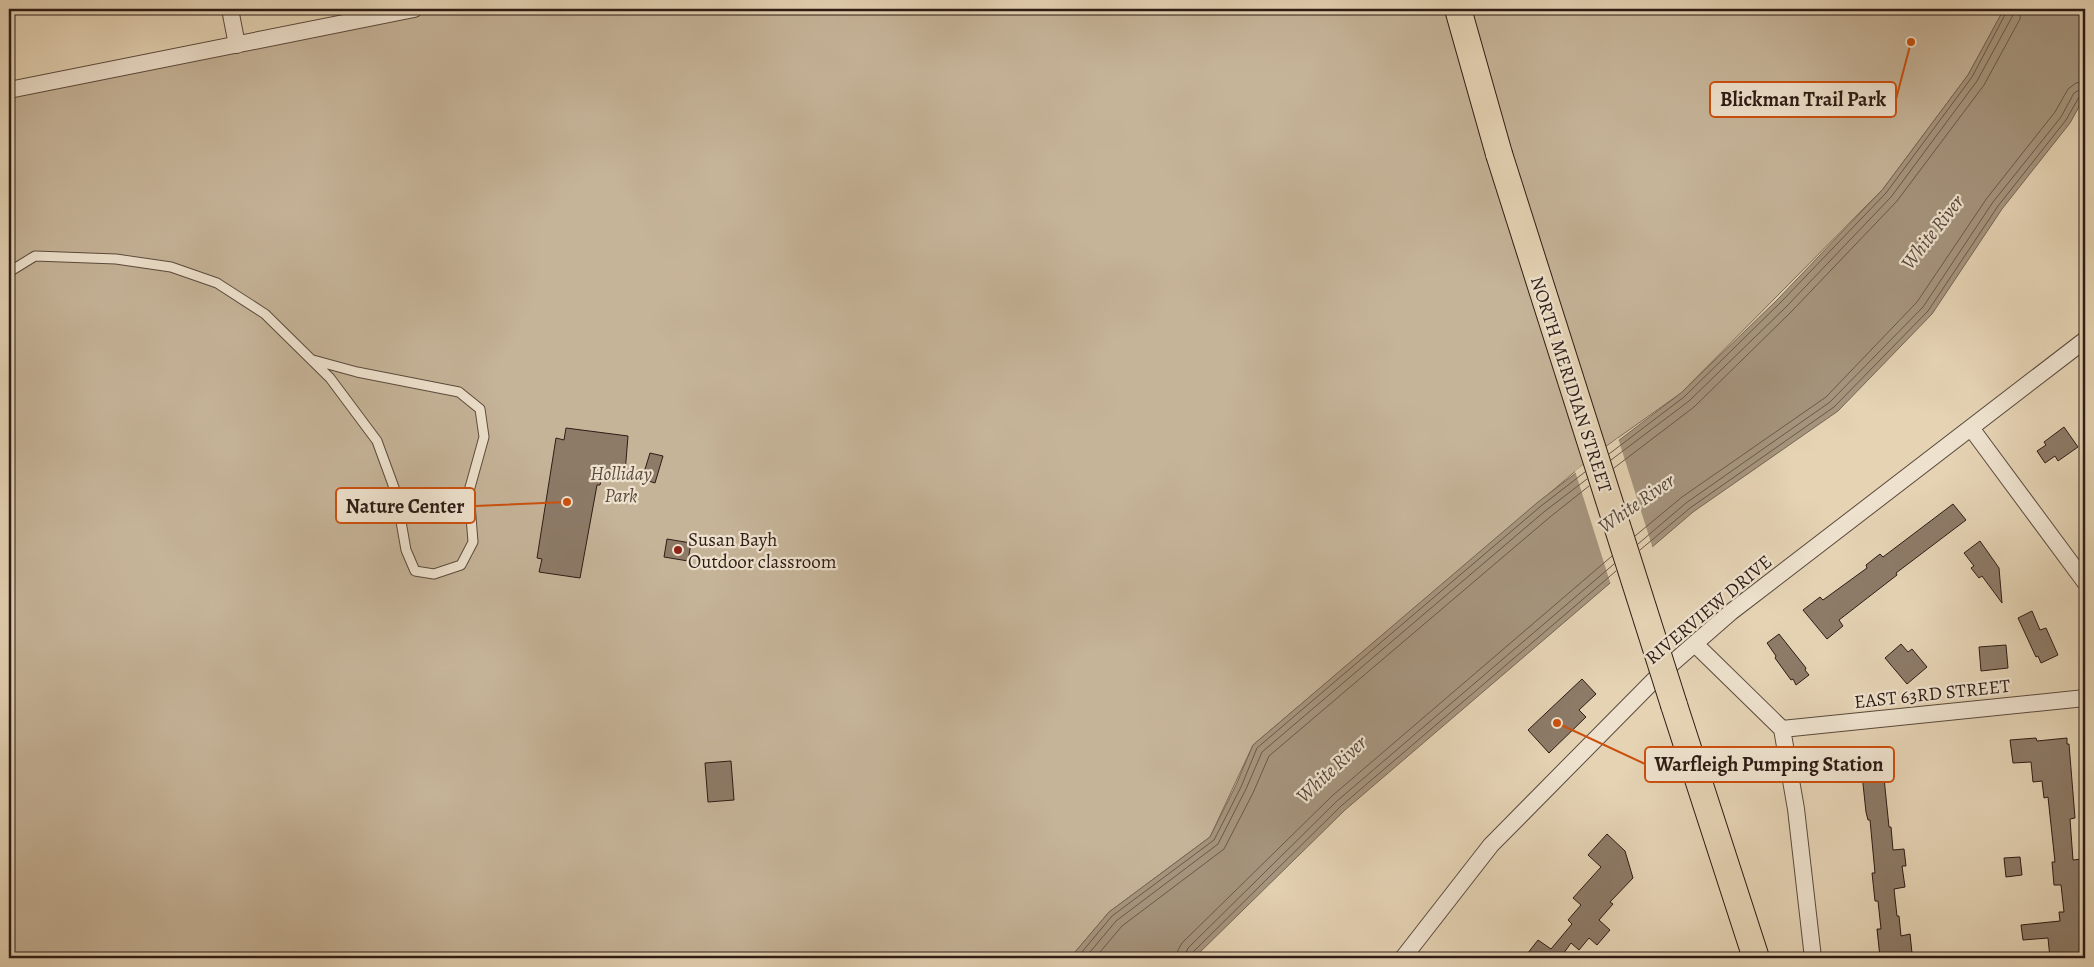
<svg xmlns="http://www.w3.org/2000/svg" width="2094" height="967" font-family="Alegreya,serif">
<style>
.green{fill:#c6b499;stroke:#7a6857}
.water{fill:#a6957e;stroke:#766554}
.pier{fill:#e5d3b4}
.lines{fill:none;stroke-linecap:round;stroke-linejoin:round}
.shore{stroke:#6a584a;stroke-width:1}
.building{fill:#8d7b68;stroke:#2d1c15}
.service-casing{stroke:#5b4a3d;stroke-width:11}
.minor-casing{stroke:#5b4a3d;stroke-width:18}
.primary-casing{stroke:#2d1c15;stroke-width:28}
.service{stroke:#eee2ce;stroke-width:9}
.minor{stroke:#eee2ce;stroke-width:16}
.primary{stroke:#e5d3b4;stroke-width:26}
.primary-bridge-casing{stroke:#2d1c15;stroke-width:28;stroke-linecap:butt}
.primary-bridge{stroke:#e5d3b4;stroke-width:26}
.poi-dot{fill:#8f2418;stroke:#eee2ce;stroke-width:2}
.labels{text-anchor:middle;stroke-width:4.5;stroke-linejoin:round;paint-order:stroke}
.street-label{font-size:19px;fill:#2d1c15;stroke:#eee2ce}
.park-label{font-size:19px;font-style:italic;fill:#5b4a3d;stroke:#eee2ce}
.poi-label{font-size:19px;fill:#2d1c15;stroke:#eee2ce;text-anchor:start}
.water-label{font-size:20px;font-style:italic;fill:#57463a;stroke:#eee2ce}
.leader{fill:none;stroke:#cc500d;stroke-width:2}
.callout-dot{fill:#cc500d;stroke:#eee2ce;stroke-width:2}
.callout{fill:#eee2ce;stroke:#cc500d;stroke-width:2}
.callout-label{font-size:20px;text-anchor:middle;font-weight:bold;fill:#2d1c15}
</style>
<rect width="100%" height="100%" fill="#e5d3b4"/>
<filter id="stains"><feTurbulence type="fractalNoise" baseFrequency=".004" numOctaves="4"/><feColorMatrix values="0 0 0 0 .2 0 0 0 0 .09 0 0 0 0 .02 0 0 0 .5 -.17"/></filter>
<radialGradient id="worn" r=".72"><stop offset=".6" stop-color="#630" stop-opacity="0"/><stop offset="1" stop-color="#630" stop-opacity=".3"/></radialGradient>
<path class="green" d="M 414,9 L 2004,9 L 1968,75 L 1883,189 L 1681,393 L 1598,452 L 1253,745 L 1210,837 L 1109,912 L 1070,958 L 9,958 L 9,91 Z"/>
<path class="water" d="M 2004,9 L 2085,9 L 2085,96 L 2070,123 L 2002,209 L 1932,314 L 1838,411 L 1693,512 L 1345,810 L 1194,958 L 1070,958 L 1109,912 L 1210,837 L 1236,785 L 1253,745 L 1538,502 L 1681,393 L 1778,299 L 1883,189 L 1968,75 Z"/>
<path class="pier" d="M 1618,438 L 1653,549 L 1611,585 L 1575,471 Z"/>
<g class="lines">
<path class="shore" d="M 1609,454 L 1684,397 L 1781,302 L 1886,193 L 1972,77 L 2008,9
M 1611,460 L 1689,401 L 1786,307 L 1891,197 L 1977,81 L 2013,15 L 2014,9
M 1614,468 L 1694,407 L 1791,312 L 1897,201 L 1984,85 L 2020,19 L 2021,9
M 1635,536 L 1682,497 L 1826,397 L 1917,302 L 1987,198 L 2055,112 L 2068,89 L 2076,83 L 2085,81
M 1638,544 L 1686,503 L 1830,402 L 1923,307 L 1993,202 L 2061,117 L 2074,93 L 2079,90 L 2085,88
M 1640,550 L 1690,508 L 1834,407 L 1928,311 L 1998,206 L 2066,120 L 2079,97 L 2085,95
M 1077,958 L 1112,916 L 1214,840 L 1241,787 L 1257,748 L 1541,506 L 1585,472
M 1085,958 L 1116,921 L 1218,844 L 1246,789 L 1262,752 L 1545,511 L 1587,479
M 1095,958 L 1122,926 L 1224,849 L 1253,793 L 1269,756 L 1550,517 L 1589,486
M 1177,958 L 1178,950 L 1182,943 L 1332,796 L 1612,556
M 1184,958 L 1188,948 L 1337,801 L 1614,564
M 1190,958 L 1192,953 L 1341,806 L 1616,571"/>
</g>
<path class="building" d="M 2064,427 L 2078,447 L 2058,461 L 2055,456 L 2045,463 L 2037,451 L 2046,445 L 2044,442 Z
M 566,428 L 628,436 L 625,473 L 603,471 L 600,485 L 597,485 L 580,578 L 539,572 L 542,559 L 537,558 L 556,438 L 564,440 Z
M 650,453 L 663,456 L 655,483 L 642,479 Z
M 1953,504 L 1966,520 L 1896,573 L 1897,575 L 1839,620 L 1843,626 L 1827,639 L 1803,610 L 1820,597 L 1823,600 L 1867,568 L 1866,565 L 1880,554 L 1883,557 Z
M 667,539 L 691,543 L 688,561 L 664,557 Z
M 1980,541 L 1999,568 L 2002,603 L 1982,576 L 1979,578 L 1971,568 L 1974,566 L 1964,553 Z
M 2032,611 L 2040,630 L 2046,628 L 2058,655 L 2041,663 L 2038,656 L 2036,657 L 2018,618 Z
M 1779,634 L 1806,668 L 1805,670 L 1809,675 L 1796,685 L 1793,679 L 1791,680 L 1775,658 L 1776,656 L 1767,643 Z
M 1901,644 L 1908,652 L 1912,649 L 1927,667 L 1907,684 L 1885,658 Z
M 2006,645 L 2008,668 L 1981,671 L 1979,647 Z
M 1582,679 L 1596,694 L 1579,710 L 1586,717 L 1549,753 L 1528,730 Z
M 2036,738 L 2037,741 L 2067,738 L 2067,744 L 2069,744 L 2075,818 L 2070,819 L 2073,860 L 2082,859 L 2085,893 L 2085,958 L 2050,958 L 2048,938 L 2023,940 L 2021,925 L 2060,921 L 2059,912 L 2064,912 L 2061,885 L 2054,885 L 2052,862 L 2055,862 L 2048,797 L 2044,798 L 2042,781 L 2033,782 L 2031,762 L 2013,763 L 2010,740 Z
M 1872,755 L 1872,760 L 1889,758 L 1891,777 L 1884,778 L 1889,827 L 1891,827 L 1893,850 L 1904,849 L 1906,866 L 1902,866 L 1905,887 L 1894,889 L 1897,916 L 1899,916 L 1901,936 L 1910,934 L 1912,953 L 1880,957 L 1877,929 L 1881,929 L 1878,901 L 1875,901 L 1872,873 L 1875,873 L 1870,820 L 1868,820 L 1866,812 L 1860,756 Z
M 731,761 L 734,800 L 708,802 L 705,763 Z
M 1607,834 L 1625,851 L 1633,878 L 1610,902 L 1613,904 L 1599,920 L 1610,930 L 1597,945 L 1589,938 L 1579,950 L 1571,943 L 1561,957 L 1563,958 L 1524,958 L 1538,940 L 1551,949 L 1572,924 L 1568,920 L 1581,905 L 1573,898 L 1601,867 L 1588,855 Z
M 2020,857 L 2022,875 L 2006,877 L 2004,858 Z"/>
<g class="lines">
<defs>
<path id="service" d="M 9,272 L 35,256 L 116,259 L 171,267 L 217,283 L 265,314 L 330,378 L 377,441 L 396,493 L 406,550 L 415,571 L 434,574 L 461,565 L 473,542 L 469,491 L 484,437 L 480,409 L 459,392 L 357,372 L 313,360"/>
<path id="minor" d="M 230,9 L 237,45
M 9,90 L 414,9
M 1971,428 L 2085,582
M 1695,644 L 1782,729 L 1796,809 L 1813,958
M 1782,729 L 2085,698
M 1403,958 L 1491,845 L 1660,674 L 1731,612 L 2085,340"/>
<path id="primary" d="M 1458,9 L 1499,154
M 1674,705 L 1756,958"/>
</defs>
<use href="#service" class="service-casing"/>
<use href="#minor" class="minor-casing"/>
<use href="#primary" class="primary-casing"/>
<use href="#service" class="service"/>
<use href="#minor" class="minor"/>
<use href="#primary" class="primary"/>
<defs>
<path id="primary-bridge" d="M 1499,154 L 1674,705"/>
</defs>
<use href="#primary-bridge" class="primary-bridge-casing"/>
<use href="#primary-bridge" class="primary-bridge"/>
</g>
<circle class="poi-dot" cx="678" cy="550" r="5"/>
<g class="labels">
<g class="street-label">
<text transform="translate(1572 384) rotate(72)" y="7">NORTH MERIDIAN STREET</text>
<text transform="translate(1708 609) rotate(-40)" y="7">RIVERVIEW DRIVE</text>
<text transform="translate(1932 693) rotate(-6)" y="7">EAST 63RD STREET</text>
</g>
<g class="park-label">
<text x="621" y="480">Holliday<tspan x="621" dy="22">Park</tspan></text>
</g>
<g class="poi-label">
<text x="688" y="546">Susan Bayh<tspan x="688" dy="22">Outdoor classroom</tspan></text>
</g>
<g class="water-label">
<text transform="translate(1932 232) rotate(-52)" y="7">White River</text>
<text transform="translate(1636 503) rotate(-35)" y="7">White River</text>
<text transform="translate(1331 769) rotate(-43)" y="7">White River</text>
</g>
</g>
<path class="leader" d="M1911 42L1896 99M567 502L475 506M1557 723L1645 764"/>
<g class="callout-dot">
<circle cx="1911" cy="42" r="5"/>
<circle cx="567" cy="502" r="5"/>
<circle cx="1557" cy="723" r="5"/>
</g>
<g class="callout">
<rect x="1710" y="82" width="186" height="35" rx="5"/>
<rect x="336" y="488" width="139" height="35" rx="5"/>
<rect x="1645" y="747" width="249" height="35" rx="5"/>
</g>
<g class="callout-label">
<text x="1803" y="106">Blickman Trail Park</text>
<text x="405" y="513">Nature Center</text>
<text x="1769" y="771">Warfleigh Pumping Station</text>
</g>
<rect width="2094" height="967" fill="none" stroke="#e5d3b4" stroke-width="30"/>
<rect x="10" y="10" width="2074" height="947" fill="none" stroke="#2d1c15" stroke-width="2.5"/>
<rect x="15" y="15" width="2064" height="937" fill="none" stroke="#2d1c15"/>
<rect width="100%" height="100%" filter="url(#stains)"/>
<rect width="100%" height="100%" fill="url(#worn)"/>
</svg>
